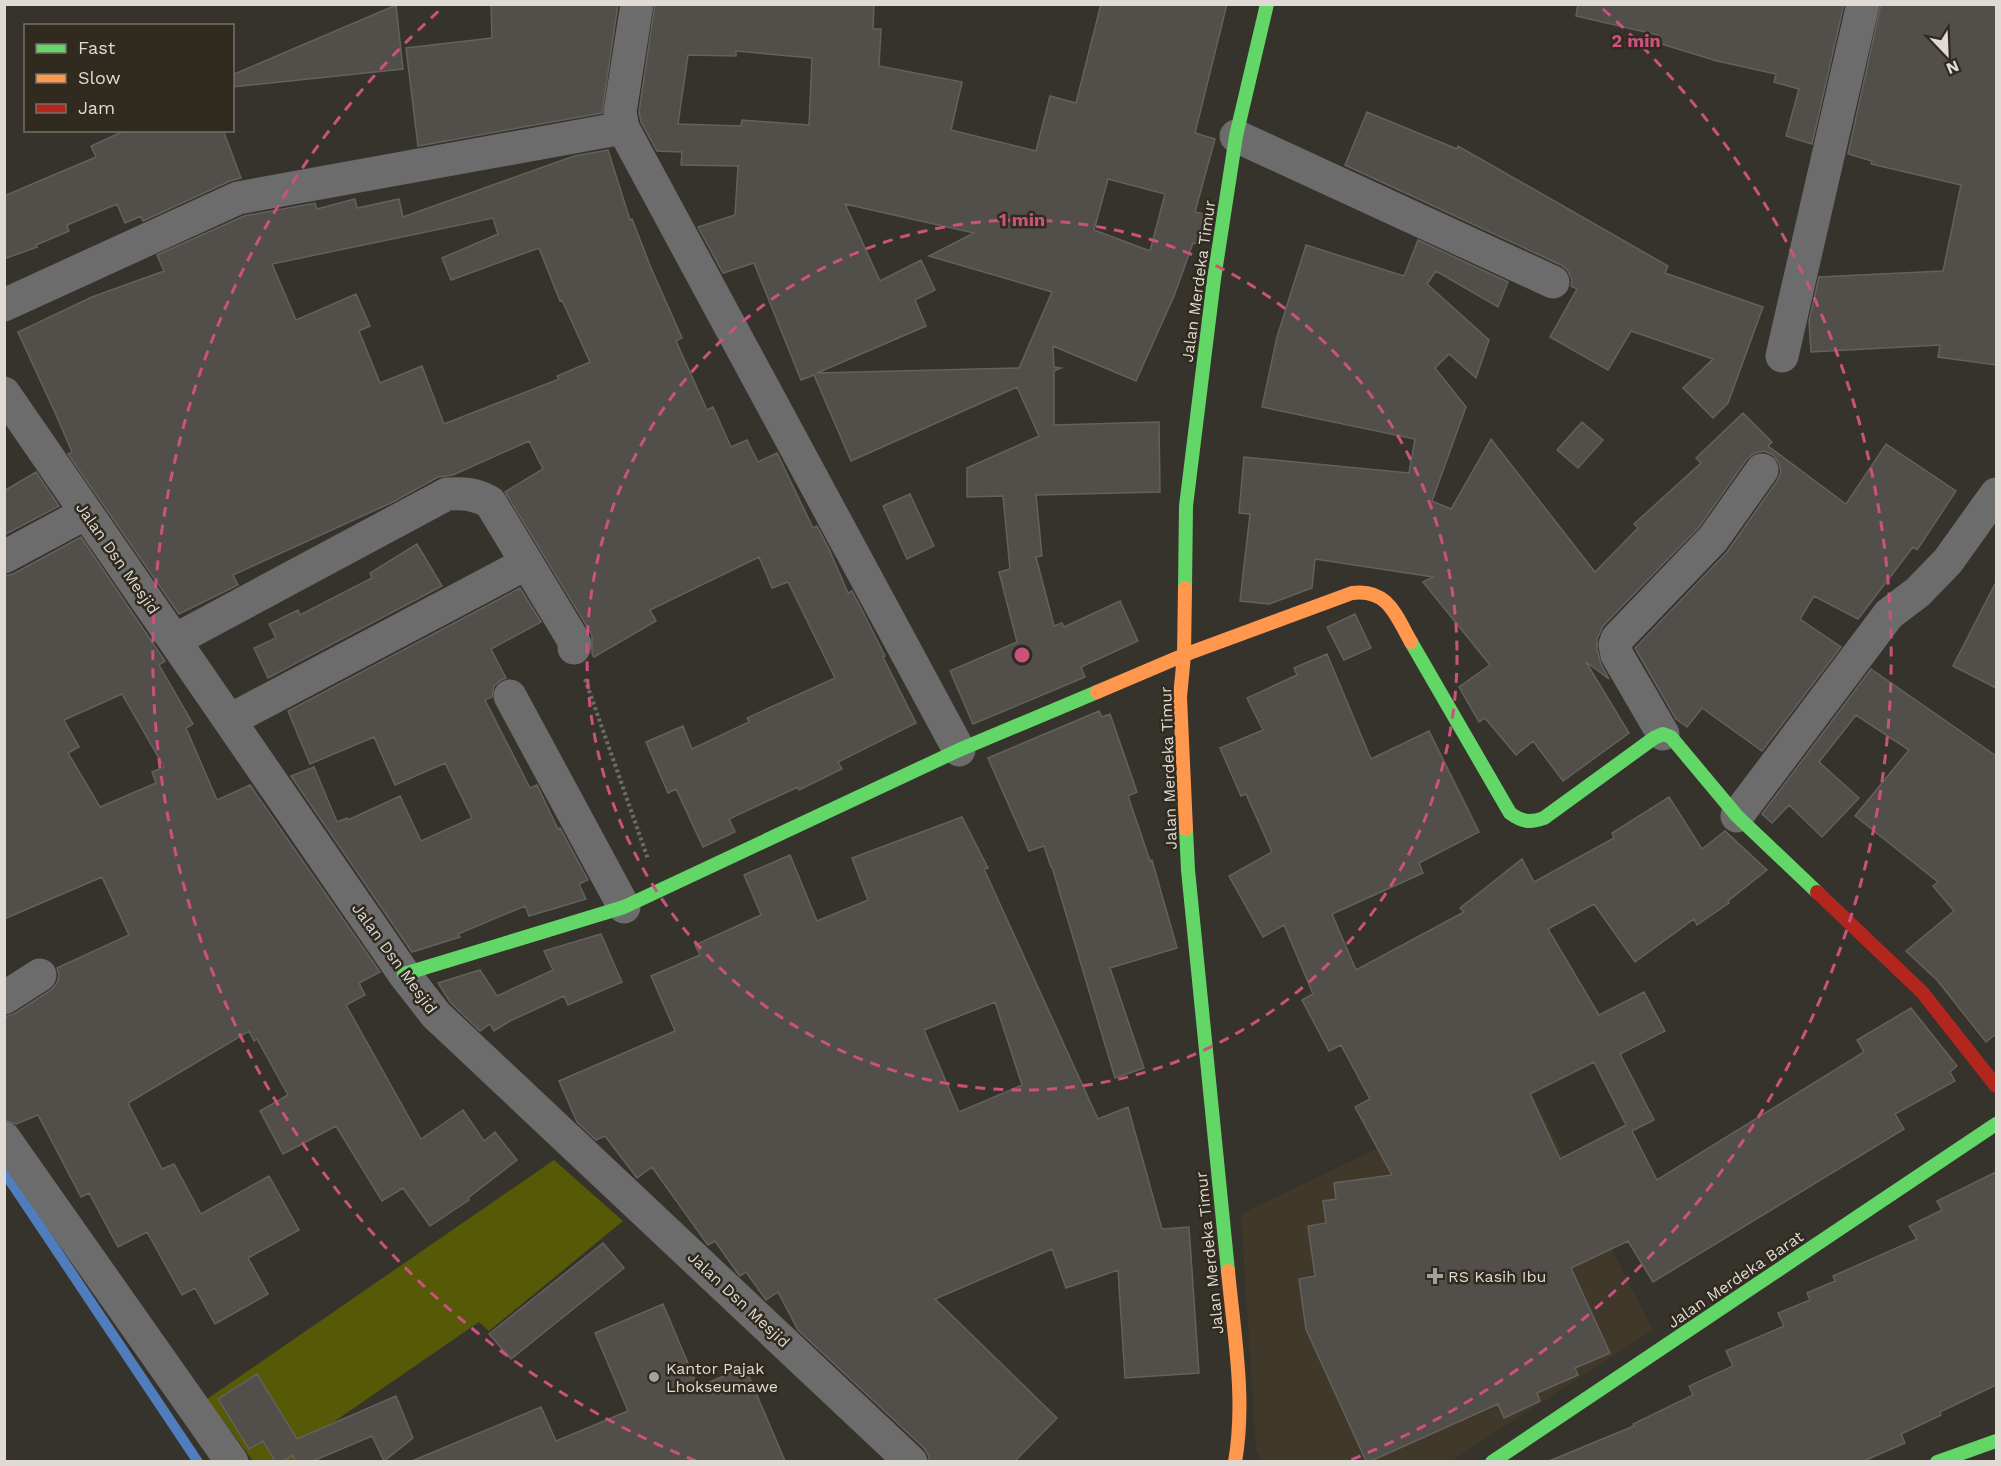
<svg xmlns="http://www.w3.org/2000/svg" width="2001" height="1466" font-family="'Work Sans',sans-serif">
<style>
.built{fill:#403829}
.green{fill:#565906}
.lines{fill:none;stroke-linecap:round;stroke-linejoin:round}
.stream{stroke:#4f7dbd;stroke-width:10}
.building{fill:#524e4a;stroke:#64615c;stroke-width:1.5;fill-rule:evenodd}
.path{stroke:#6d6c6a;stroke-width:4;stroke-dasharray:3 3;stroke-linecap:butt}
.street{stroke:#6d6c6c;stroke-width:33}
.fast{stroke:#63d668;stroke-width:14}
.slow{stroke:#ff974d;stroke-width:14}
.jam{stroke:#b3261e;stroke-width:14}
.ring{fill:none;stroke:#cb527f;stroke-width:3;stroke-dasharray:10 8}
.poi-dot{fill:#a4a09a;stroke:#302a1f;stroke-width:2}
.labels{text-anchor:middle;stroke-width:5;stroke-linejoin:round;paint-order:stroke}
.street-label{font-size:16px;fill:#dfdbd4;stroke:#302a1f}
.poi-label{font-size:16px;fill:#dfdbd4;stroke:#302a1f;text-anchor:start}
.centre{fill:#cb527f;stroke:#302a1f;stroke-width:3}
.ring-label{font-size:18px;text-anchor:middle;font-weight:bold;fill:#cb527f;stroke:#302a1f;stroke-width:5;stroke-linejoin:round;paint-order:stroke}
</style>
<rect width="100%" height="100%" fill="#36332d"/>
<path class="built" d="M 1524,1078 L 1653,1330 L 1451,1461 L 1261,1461 L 1256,1449 L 1241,1214 Z"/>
<path class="green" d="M 554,1160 L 623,1221 L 489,1331 L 479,1322 L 306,1441 L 318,1461 L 253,1461 L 207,1399 Z"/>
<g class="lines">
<path class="stream" d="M 4,1172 L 198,1462"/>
</g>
<path class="building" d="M 528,4 L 618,4 L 602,113 L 418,146 L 406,48 L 492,38 L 491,5 Z
M 655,4 L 874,4 L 873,29 L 881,29 L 879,66 L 962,82 L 951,130 L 1036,151 L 1050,96 L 1076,103 L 1101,4 L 1227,4 L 1195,133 L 1215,139 L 1195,212 L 1205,214 L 1204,223 L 1198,244 L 1193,243 L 1174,296 L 1136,381 L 1053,346 L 1054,367 L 1061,368 L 1054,371 L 1054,425 L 1159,422 L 1160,492 L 1036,495 L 1042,556 L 1036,557 L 1054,626 L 1062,623 L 1064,627 L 1120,601 L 1138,641 L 1081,667 L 1085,677 L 973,724 L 950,671 L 1017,642 L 999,572 L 1010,569 L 1003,496 L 967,497 L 967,468 L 1039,436 L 1017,387 L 851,461 L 814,375 L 801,380 L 754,263 L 723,273 L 698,227 L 735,215 L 738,166 L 681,165 L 682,152 L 657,151 L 641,122 L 639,112 ZM 736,51 L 812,58 L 809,125 L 742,120 L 741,126 L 678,124 L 688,55 L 736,56 ZM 1108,179 L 1165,194 L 1150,251 L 1094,230 ZM 845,204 L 974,233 L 929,256 L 1052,292 L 1019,368 L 817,373 L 926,326 L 915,300 L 935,290 L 921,260 L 880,281 Z
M 1578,4 L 1844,4 L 1812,144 L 1786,136 L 1799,89 L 1774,82 L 1776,74 L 1717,61 L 1655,42 L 1658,35 L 1576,16 Z
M 1881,4 L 1996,4 L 1996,365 L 1938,357 L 1940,345 L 1811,352 L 1809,321 L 1819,277 L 1943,271 L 1961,185 L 1871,164 L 1872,161 L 1848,154 Z
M 396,5 L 403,69 L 232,87 L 232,75 Z
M 1367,112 L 1457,149 L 1458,146 L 1668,266 L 1665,273 L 1763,307 L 1728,403 L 1713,418 L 1683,388 L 1713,359 L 1631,331 L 1608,370 L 1550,337 L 1577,289 L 1571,286 L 1572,280 L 1568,271 L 1561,265 L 1345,165 Z
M 126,130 L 223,130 L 241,178 L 230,181 L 143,221 L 141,216 L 125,223 L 117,204 L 67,225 L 69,231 L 36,245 L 37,247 L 4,259 L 4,196 L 96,157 L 91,146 Z
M 608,150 L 630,220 L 632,219 L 651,268 L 682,338 L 676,341 L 707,410 L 713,407 L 731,447 L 747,440 L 758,462 L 777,453 L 813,528 L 817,526 L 829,549 L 848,593 L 852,591 L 864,614 L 885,656 L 883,657 L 916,723 L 838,762 L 842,769 L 799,790 L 798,787 L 729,819 L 735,832 L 703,847 L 676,789 L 668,793 L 646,742 L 683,726 L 692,749 L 749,722 L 747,718 L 835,678 L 788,582 L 772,588 L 759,557 L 650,610 L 656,621 L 594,657 L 592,654 L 592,636 L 588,628 L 505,492 L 543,469 L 529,441 L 453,475 L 438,477 L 393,502 L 233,575 L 238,585 L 179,614 L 68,454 L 72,452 L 57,417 L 18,332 L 92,297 L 164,271 L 157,255 L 244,216 L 315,203 L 317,209 L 355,199 L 357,208 L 399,199 L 403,217 L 574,156 ZM 493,218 L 498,234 L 442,258 L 451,280 L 539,248 L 560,301 L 562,300 L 590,362 L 557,376 L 559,379 L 444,424 L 422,366 L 380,383 L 359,331 L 370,326 L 356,294 L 296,320 L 272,264 Z
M 1418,240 L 1508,282 L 1498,307 L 1436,271 L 1427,284 L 1489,340 L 1476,378 L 1449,354 L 1435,368 L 1466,407 L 1432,501 L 1451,509 L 1491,439 L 1595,572 L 1638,528 L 1634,524 L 1701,463 L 1696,458 L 1743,413 L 1772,442 L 1768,446 L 1846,504 L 1886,444 L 1956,491 L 1917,550 L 1913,547 L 1858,619 L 1814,596 L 1800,619 L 1841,647 L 1762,751 L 1702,708 L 1687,727 L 1676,719 L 1635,648 L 1727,552 L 1777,481 L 1781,472 L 1779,463 L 1773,455 L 1764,451 L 1755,453 L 1747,459 L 1699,527 L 1603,626 L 1597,639 L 1597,649 L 1601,664 L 1609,679 L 1586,662 L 1629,733 L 1563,781 L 1533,741 L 1516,755 L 1485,718 L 1479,722 L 1459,687 L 1490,665 L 1423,582 L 1433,577 L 1315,559 L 1312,588 L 1269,604 L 1240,601 L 1250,514 L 1239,513 L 1244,457 L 1409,473 L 1415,439 L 1262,407 L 1277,337 L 1306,245 L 1404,276 Z
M 1582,422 L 1603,440 L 1578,468 L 1557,450 Z
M 36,472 L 59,506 L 4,535 L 4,491 Z
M 910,494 L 934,546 L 907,559 L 883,506 Z
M 81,537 L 165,661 L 159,665 L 193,724 L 186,728 L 217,800 L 250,785 L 380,972 L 359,983 L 365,995 L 346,1005 L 421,1139 L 463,1110 L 484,1141 L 495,1132 L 517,1160 L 468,1198 L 469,1200 L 430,1226 L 403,1188 L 382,1201 L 336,1126 L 283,1154 L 260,1111 L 288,1095 L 257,1039 L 254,1041 L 249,1031 L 128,1103 L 162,1169 L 174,1164 L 201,1214 L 269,1176 L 299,1230 L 248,1258 L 268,1294 L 215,1324 L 195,1288 L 182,1295 L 147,1232 L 118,1247 L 89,1193 L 81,1197 L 38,1115 L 16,1124 L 4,1120 L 4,1017 L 14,1014 L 51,990 L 57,983 L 59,975 L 57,968 L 129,935 L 102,877 L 4,919 L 4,576 L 13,574 ZM 122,694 L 164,767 L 152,772 L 156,783 L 100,807 L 68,753 L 79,747 L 64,720 Z
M 417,544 L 442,586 L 268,678 L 254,648 L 276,638 L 269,624 L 298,610 L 300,615 L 372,578 L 370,573 Z
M 1996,582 L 1996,688 L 1953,666 Z
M 520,588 L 541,622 L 491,649 L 506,678 L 501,680 L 494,686 L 492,697 L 485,700 L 530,788 L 537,785 L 558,829 L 560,828 L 588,880 L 579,884 L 586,899 L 529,916 L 525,906 L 458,934 L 460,937 L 412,952 L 291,776 L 314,767 L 337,822 L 347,818 L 348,820 L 400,796 L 421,841 L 472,818 L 445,763 L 395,785 L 374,737 L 310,764 L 288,711 Z
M 1355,614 L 1371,648 L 1344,660 L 1327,627 Z
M 1327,654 L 1371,759 L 1429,731 L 1479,832 L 1419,863 L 1423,873 L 1332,914 L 1356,970 L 1464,912 L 1460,908 L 1522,859 L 1534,882 L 1614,838 L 1612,833 L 1669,797 L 1702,849 L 1725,831 L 1767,870 L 1728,901 L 1729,903 L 1697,925 L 1694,919 L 1635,962 L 1594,904 L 1548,929 L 1599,1015 L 1644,992 L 1665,1031 L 1620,1054 L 1654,1120 L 1632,1131 L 1657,1180 L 1864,1052 L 1857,1040 L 1911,1008 L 1957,1066 L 1950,1072 L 1955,1081 L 1895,1114 L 1904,1129 L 1653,1282 L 1628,1241 L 1571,1268 L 1610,1353 L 1575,1368 L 1578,1375 L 1537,1393 L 1540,1401 L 1504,1418 L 1498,1404 L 1371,1461 L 1366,1461 L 1306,1329 L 1299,1279 L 1315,1276 L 1308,1226 L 1326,1223 L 1323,1201 L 1336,1199 L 1334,1183 L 1392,1175 L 1355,1107 L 1370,1099 L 1341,1045 L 1329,1051 L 1302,1000 L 1313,994 L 1284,925 L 1263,937 L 1229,876 L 1272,852 L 1246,794 L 1241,796 L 1220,748 L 1263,730 L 1247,698 L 1297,675 L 1294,668 ZM 1594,1062 L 1626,1125 L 1560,1159 L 1530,1094 Z
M 1871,669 L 1996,756 L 1996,1034 L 1986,1042 L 1937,980 L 1906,951 L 1954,911 L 1933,886 L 1938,882 L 1855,816 L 1909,750 L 1856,715 L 1819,762 L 1859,798 L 1822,837 L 1789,805 L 1772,823 L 1762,814 Z
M 1099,711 L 1102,717 L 1110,714 L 1137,792 L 1128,796 L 1150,861 L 1152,860 L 1177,948 L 1110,968 L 1144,1068 L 1115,1078 L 1052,867 L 1051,867 L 1044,846 L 1029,851 L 988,758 Z
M 962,817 L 988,868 L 984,869 L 1098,1119 L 1128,1107 L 1162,1229 L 1189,1227 L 1199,1373 L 1125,1378 L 1118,1270 L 1066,1288 L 1052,1249 L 935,1299 L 1057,1418 L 1015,1461 L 929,1461 L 929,1456 L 924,1448 L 798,1330 L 778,1292 L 766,1300 L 746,1272 L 740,1276 L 736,1271 L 715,1241 L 708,1245 L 652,1167 L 637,1178 L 605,1136 L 596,1140 L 577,1122 L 559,1081 L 675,1031 L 651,976 L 700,955 L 695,945 L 761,915 L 744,875 L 790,855 L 817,921 L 868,900 L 852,858 ZM 995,1002 L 1022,1085 L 959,1112 L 924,1030 Z
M 601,934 L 622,982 L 568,1005 L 564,996 L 510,1021 L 494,1031 L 490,1024 L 480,1031 L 450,1002 L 438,983 L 480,970 L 497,996 L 553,970 L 544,951 Z
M 1996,1172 L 1996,1385 L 1940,1412 L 1941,1415 L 1901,1434 L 1905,1443 L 1864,1461 L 1549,1461 L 1634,1426 L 1633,1424 L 1693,1395 L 1689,1386 L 1733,1366 L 1726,1351 L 1784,1326 L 1778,1313 L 1810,1300 L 1807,1293 L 1835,1281 L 1833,1276 L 1917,1239 L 1909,1226 L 1942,1210 L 1937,1201 Z
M 603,1243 L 624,1268 L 511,1359 L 489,1334 Z
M 663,1304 L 698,1387 L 745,1367 L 785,1461 L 412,1461 L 541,1407 L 556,1441 L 628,1411 L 595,1333 Z
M 257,1374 L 297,1439 L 396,1396 L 413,1438 L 384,1461 L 372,1436 L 313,1461 L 295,1461 L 293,1455 L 283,1461 L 275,1461 L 263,1441 L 249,1449 L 218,1399 Z"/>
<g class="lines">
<path class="path" d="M 585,679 L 648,859"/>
<path class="street" d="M 637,4 L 620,112 L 623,128 L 959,750
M 1236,136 L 1553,282
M 4,305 L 238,198 L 623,128
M 1782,356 L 1863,4
M 4,393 L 404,974 L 436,1015 L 911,1462
M 4,557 L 86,513
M 175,640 L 447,494 C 464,493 475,494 490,502 L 571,636 L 575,644 L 574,648
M 510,696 L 624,907
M 230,720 L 527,563
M 1663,734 L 1617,655 L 1615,645 L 1617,639 L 1713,539 L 1762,470
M 1737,816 L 1889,614 L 1918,592 L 1948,561 L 1996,494
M 4,998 L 40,975
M 4,1138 L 232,1462"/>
<path class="fast" d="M 1185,588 L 1186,506 L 1214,279 L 1236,136 L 1267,4
M 1411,642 L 1510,813 C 1522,822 1530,823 1544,818 L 1654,738 L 1663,734 L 1671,737 L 1737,816 L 1817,892
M 1186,829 L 1188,870 L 1228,1271
M 404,974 L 624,907 L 959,750 L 1097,692
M 1492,1462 L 1996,1124
M 1937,1462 L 1996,1441"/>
<path class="slow" d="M 1185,588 L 1184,655 L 1180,697 L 1186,829
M 1097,692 L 1184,655 L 1352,593 C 1388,588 1396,616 1411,642
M 1228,1271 C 1234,1335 1246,1399 1235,1462"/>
<path class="jam" d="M 1817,892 L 1922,992 L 1996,1086"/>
</g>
<g class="ring">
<circle cx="1022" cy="655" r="435"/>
<path d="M696 1461A869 869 0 0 1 441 9M1603 9A869 869 0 0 1 1348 1461"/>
</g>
<g class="poi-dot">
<path d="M1432 1267h6v6h6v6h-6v6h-6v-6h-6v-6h6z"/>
<circle cx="654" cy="1377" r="6"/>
</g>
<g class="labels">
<g class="street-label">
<text transform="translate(1198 281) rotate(-82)" y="6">Jalan Merdeka Timur</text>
<text transform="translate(118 558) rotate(55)" y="6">Jalan Dsn Mesjid</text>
<text transform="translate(1168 768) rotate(-92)" y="6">Jalan Merdeka Timur</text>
<text transform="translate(395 958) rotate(54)" y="6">Jalan Dsn Mesjid</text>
<text transform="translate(1209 1253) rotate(-96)" y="6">Jalan Merdeka Timur</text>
<text transform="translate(1735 1279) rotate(-34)" y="6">Jalan Merdeka Barat</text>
<text transform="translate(739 1299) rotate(43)" y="6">Jalan Dsn Mesjid</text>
</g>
<g class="poi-label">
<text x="1448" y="1282">RS Kasih Ibu</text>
<text x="666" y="1374">Kantor Pajak<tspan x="666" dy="18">Lhokseumawe</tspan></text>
</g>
</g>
<circle cx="1022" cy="655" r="9" class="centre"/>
<g class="ring-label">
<text x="1636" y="47">2 min</text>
<text x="1022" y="226">1 min</text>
</g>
<rect width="2001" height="1466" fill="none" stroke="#dfdbd4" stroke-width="12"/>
<rect x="24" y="24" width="210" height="108" fill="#302a1f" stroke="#767167" stroke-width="1.5"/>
<rect x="36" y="44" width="30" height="9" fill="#63d668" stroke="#767167" stroke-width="1.5"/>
<text x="78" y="54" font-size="18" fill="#dfdbd4">Fast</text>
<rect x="36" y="74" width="30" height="9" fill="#ff974d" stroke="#767167" stroke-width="1.5"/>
<text x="78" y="84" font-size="18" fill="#dfdbd4">Slow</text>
<rect x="36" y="104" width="30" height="9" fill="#b3261e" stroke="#767167" stroke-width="1.5"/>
<text x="78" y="114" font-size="18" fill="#dfdbd4">Jam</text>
<g transform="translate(1947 54) rotate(157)" stroke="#302a1f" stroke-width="4.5" paint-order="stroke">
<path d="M0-4.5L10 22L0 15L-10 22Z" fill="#dfdbd4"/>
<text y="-9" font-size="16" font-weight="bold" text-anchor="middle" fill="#dfdbd4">N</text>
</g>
</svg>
